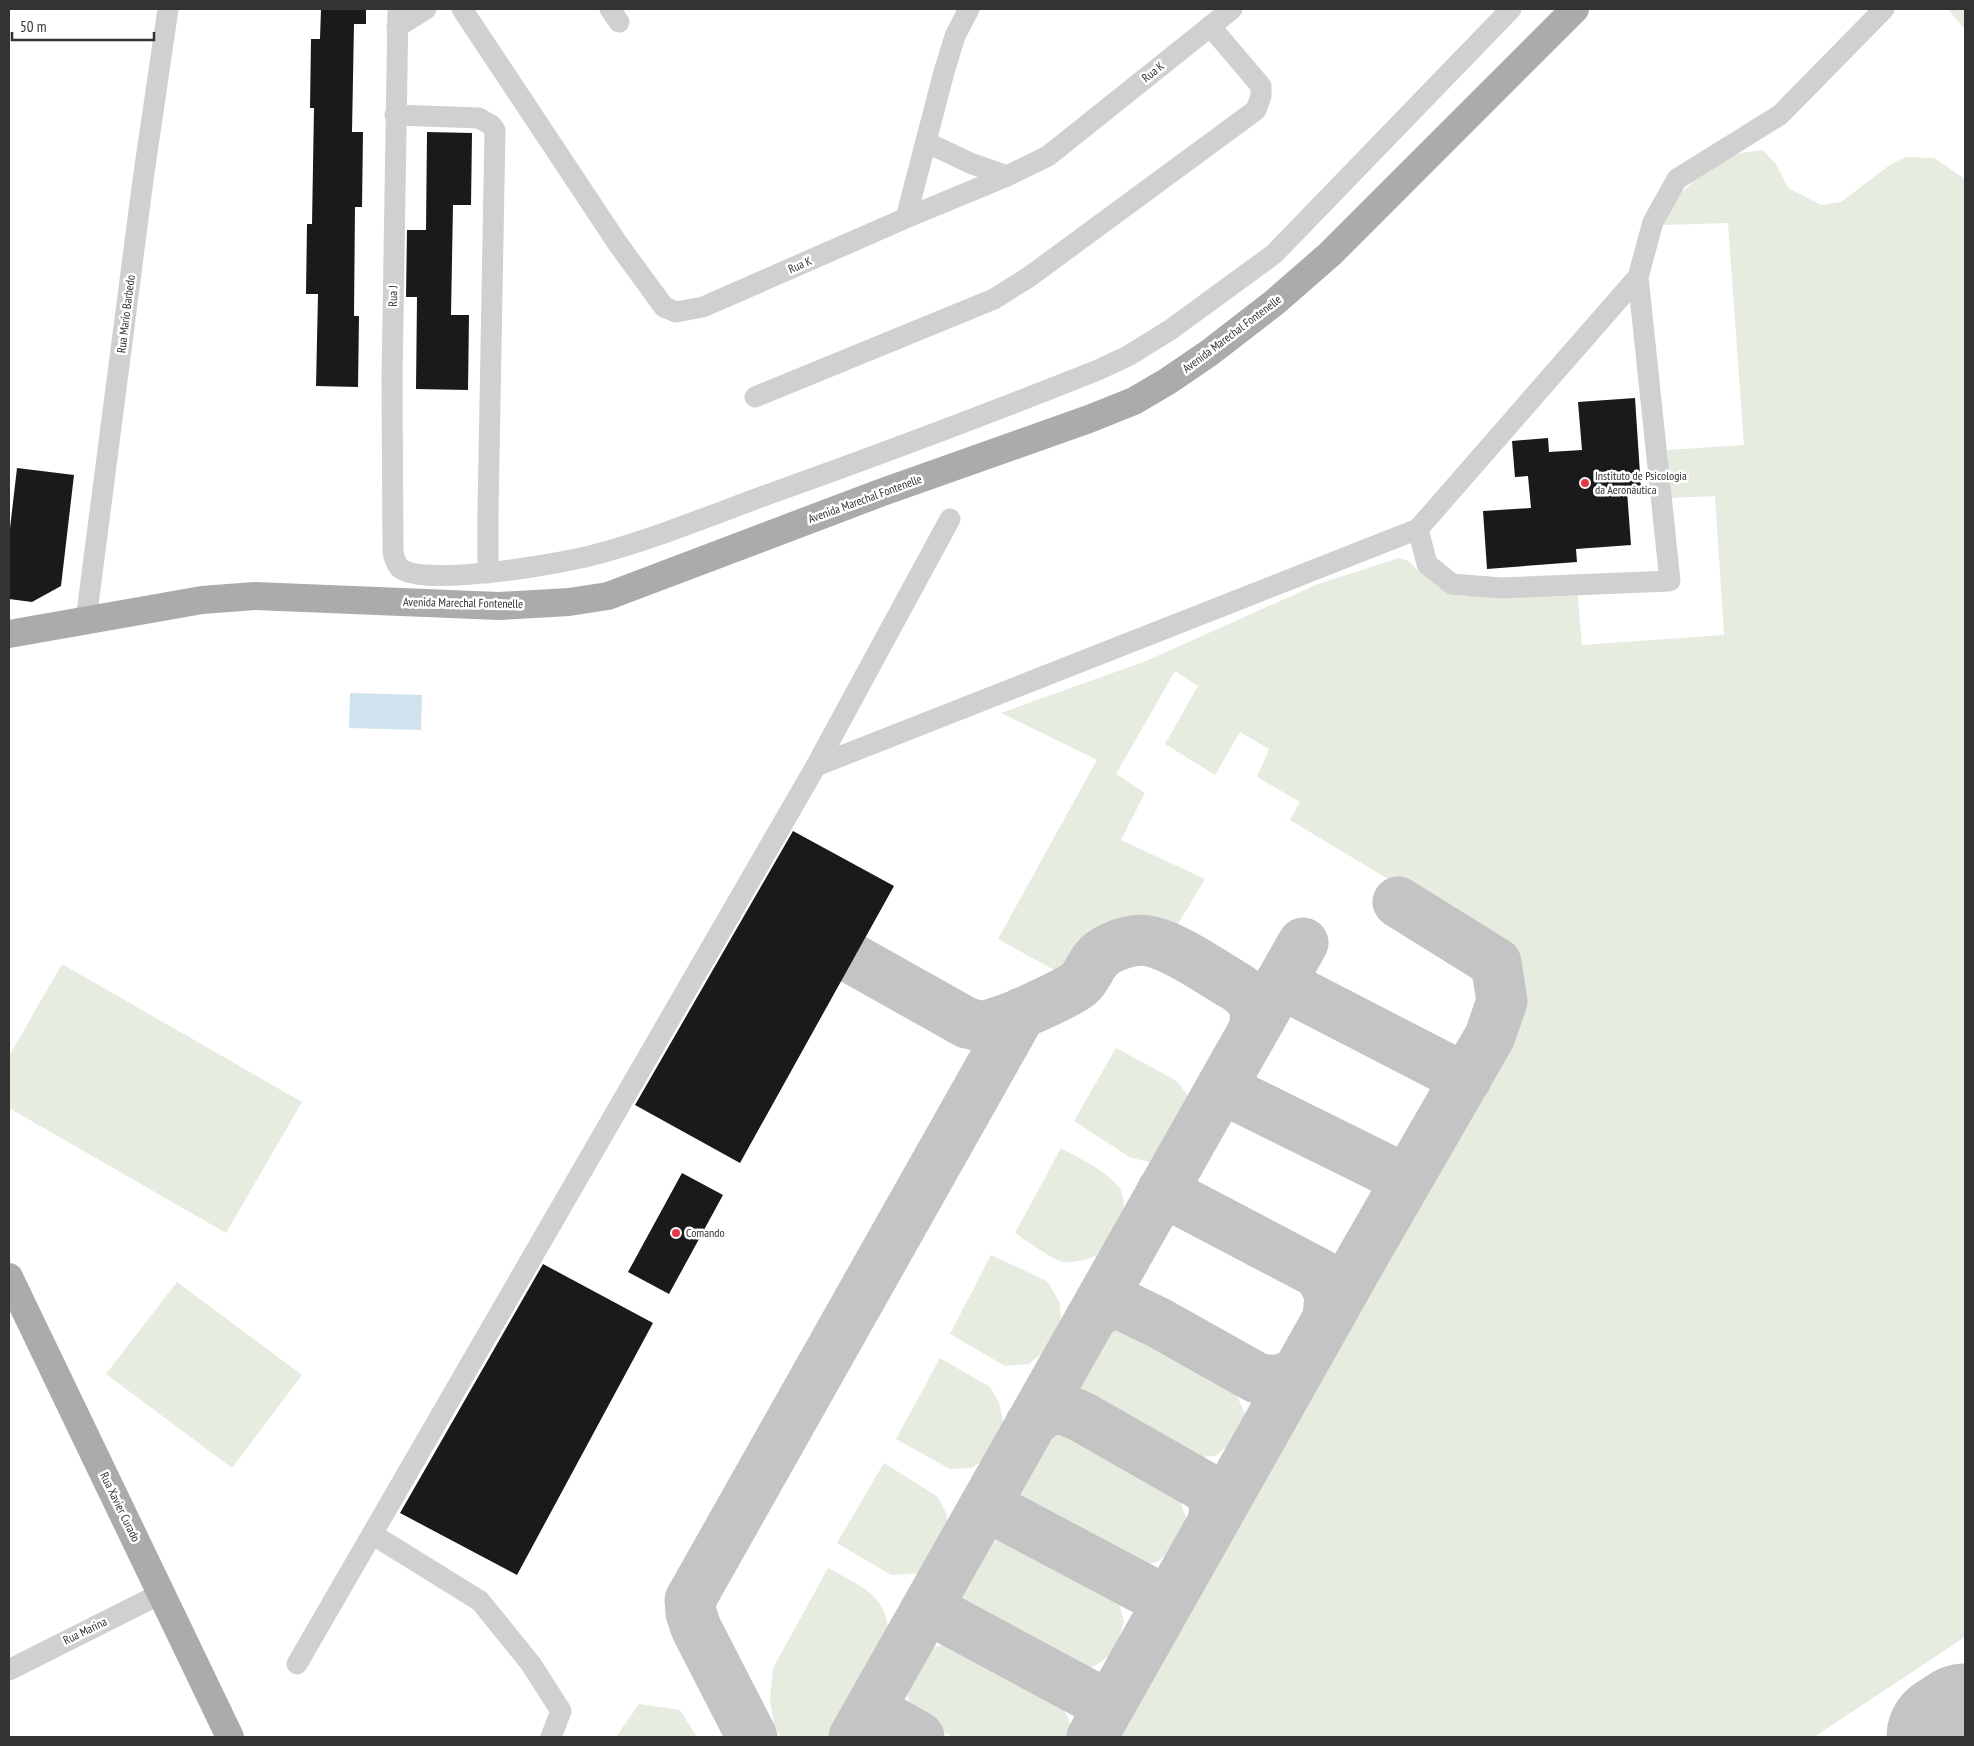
<svg xmlns="http://www.w3.org/2000/svg" width="1974" height="1746" font-family="'PT Sans Narrow',sans-serif">
<style>
.green{fill:#e6ecdf}
.water{fill:#cfe2ee}
.lines{fill:none;stroke-linecap:round;stroke-linejoin:round}
.taxiway{stroke:#c4c4c4;stroke-width:51}
.runway{stroke:#c4c4c4;stroke-width:129}
.building{fill:#1a1a1a}
.minor{stroke:#d0d0d0;stroke-width:21}
.major{stroke:#ababab;stroke-width:28}
.poi-dot{fill:#e63946;stroke:#fff;stroke-width:2}
.labels{text-anchor:middle;stroke-width:5;stroke-linejoin:round;paint-order:stroke}
.street-label{font-size:12px;fill:#333;stroke:#fff}
.poi-label{font-size:12px;fill:#333;stroke:#fff;text-anchor:start}
</style>
<rect width="100%" height="100%" fill="#fff"/>
<path class="green" d="M 1948,9 L 1965,9 L 1965,30 Z
M 1763,150 L 1776,164 L 1788,188 L 1821,205 L 1841,202 L 1891,164 L 1906,157 L 1934,158 L 1965,179 L 1965,1637 L 1814,1737 L 1109,1737 L 1511,1024 L 1516,1006 L 1517,988 L 1509,961 L 1481,935 L 1290,820 L 1300,802 L 1257,777 L 1269,749 L 1240,732 L 1215,775 L 1165,744 L 1198,686 L 1175,671 L 1116,774 L 1145,793 L 1121,840 L 1205,879 L 1175,929 L 1133,924 L 1105,930 L 1081,947 L 1065,976 L 998,939 L 1097,760 L 1001,713 L 1146,661 L 1318,584 L 1399,558 L 1409,561 L 1417,570 L 1422,568 L 1454,593 L 1462,596 L 1577,589 L 1582,645 L 1724,635 L 1715,496 L 1670,498 L 1667,450 L 1744,445 L 1728,223 L 1663,225 L 1673,201 L 1706,169 L 1734,154 Z
M 62,964 L 302,1102 L 226,1233 L 9,1108 L 9,1056 Z
M 1116,1048 L 1177,1081 L 1188,1096 L 1188,1110 L 1162,1155 L 1151,1162 L 1131,1158 L 1074,1121 Z
M 1061,1148 C 1080,1159 1104,1169 1118,1186 C 1131,1202 1120,1236 1106,1249 C 1095,1258 1078,1263 1064,1262 C 1056,1262 1024,1239 1015,1233 Z
M 991,1255 L 1047,1281 L 1060,1303 L 1061,1327 L 1048,1348 L 1029,1364 L 1005,1366 L 950,1334 Z
M 177,1282 L 302,1375 L 232,1468 L 106,1374 Z
M 1125,1327 L 1231,1382 L 1245,1414 L 1237,1439 L 1215,1456 L 1189,1458 L 1085,1404 L 1071,1378 L 1076,1352 L 1097,1332 Z
M 940,1358 L 990,1387 L 999,1402 L 1003,1422 L 998,1443 L 987,1458 L 971,1468 L 950,1469 L 896,1439 Z
M 1071,1431 L 1177,1493 L 1186,1517 L 1179,1543 L 1157,1562 L 1124,1568 L 1020,1507 L 1012,1478 L 1019,1455 L 1040,1438 Z
M 884,1463 L 938,1497 L 947,1515 L 947,1535 L 936,1561 L 921,1573 L 891,1575 L 837,1543 Z
M 1005,1538 L 1118,1601 L 1124,1621 L 1116,1651 L 1095,1666 L 1069,1671 L 961,1616 L 952,1590 L 960,1562 L 978,1542 Z
M 828,1568 C 858,1585 891,1596 888,1637 L 830,1737 L 781,1737 L 774,1724 L 770,1700 L 773,1668 Z
M 945,1644 L 965,1647 L 1055,1698 C 1065,1710 1073,1721 1069,1737 L 953,1737 L 921,1720 L 910,1706 L 907,1693 L 912,1669 L 920,1658 L 930,1649 Z
M 639,1704 L 680,1710 L 697,1737 L 616,1737 Z"/>
<path class="water" d="M 350,693 L 422,695 L 421,730 L 349,728 Z"/>
<g class="lines">
<path class="taxiway" d="M 853,959 L 967,1023 C 972,1024 978,1026 982,1026 C 995,1027 1069,993 1079,984 C 1086,978 1089,969 1094,962 C 1104,947 1132,938 1149,941 C 1174,946 1208,970 1230,983 C 1250,994 1259,1005 1254,1029
M 1280,983 L 1466,1079
M 1221,1088 L 1407,1180
M 1162,1191 L 1320,1274 L 1330,1294 L 1328,1319
M 1090,1319 L 1099,1310 L 1110,1305 L 1120,1304 L 1159,1323 L 1257,1378 C 1274,1382 1285,1381 1298,1371
M 1030,1425 C 1048,1405 1059,1406 1082,1417 L 1203,1486 C 1217,1500 1215,1504 1213,1522
M 985,1505 L 1168,1602
M 927,1608 L 1109,1706
M 870,1709 L 919,1737
M 752,1737 L 696,1628 L 691,1613 L 690,1600 L 1021,1013
M 854,1737 L 1303,943
M 1092,1737 L 1362,1258 L 1490,1036 L 1502,1001 L 1496,963 L 1398,902"/>
<path class="runway" d="M 1951,1737 L 1965,1728"/>
</g>
<path class="building" d="M 321,9 L 366,9 L 366,24 L 354,24 L 352,132 L 363,132 L 362,207 L 355,207 L 354,316 L 359,316 L 358,387 L 316,386 L 318,294 L 306,294 L 307,224 L 312,224 L 314,108 L 310,108 L 311,39 L 320,39 Z
M 427,132 L 472,133 L 471,205 L 453,205 L 451,315 L 469,315 L 468,390 L 416,389 L 417,297 L 406,297 L 407,230 L 426,230 Z
M 1635,398 L 1641,489 L 1627,491 L 1631,545 L 1576,549 L 1577,562 L 1487,569 L 1483,511 L 1531,508 L 1528,476 L 1515,477 L 1512,441 L 1548,438 L 1549,452 L 1582,450 L 1578,402 Z
M 17,468 L 74,475 L 61,586 L 32,602 L 9,599 L 9,537 Z
M 793,831 L 894,886 L 740,1163 L 635,1105 Z
M 682,1173 L 723,1195 L 669,1294 L 628,1272 Z
M 543,1264 L 653,1323 L 517,1575 L 400,1513 Z"/>
<g class="lines">
<path class="minor" d="M 398,9 L 392,380 L 393,551 C 394,557 395,563 400,568 C 423,588 566,563 597,554 C 657,538 714,514 772,493 C 881,454 990,413 1098,370 L 1128,356 L 1170,330 L 1274,254 L 1511,9
M 462,9 L 618,244 L 664,307 L 676,312 L 703,307 L 906,218 L 1007,176 L 1048,156 L 1232,9
M 610,9 L 619,22
M 397,27 L 426,9
M 395,115 L 479,118 L 491,125 L 495,130 L 488,511 L 488,573
M 926,142 L 970,163 L 1007,176
M 906,218 L 944,72 L 955,36 L 969,9
M 755,397 L 994,299 L 1029,277 L 1256,110 L 1261,96 L 1261,86 L 1210,26
M 1418,529 L 1427,564 L 1452,584 L 1501,588 L 1670,581 L 1638,277 L 1653,222 L 1677,179 L 1780,115 L 1884,9
M 86,620 L 143,180 L 168,9
M 816,766 L 1418,529 L 1638,277
M 372,1534 L 480,1601 L 531,1664 L 561,1711 L 551,1737
M 297,1664 L 816,766 L 950,519
M 9,1670 L 162,1593"/>
<path class="major" d="M 9,634 L 202,600 L 255,596 L 499,606 L 569,602 L 608,596 L 880,493 L 1089,419 L 1134,401 L 1168,381 L 1209,353 L 1275,302 L 1330,254 L 1575,9
M 9,1277 L 230,1737"/>
</g>
<g class="poi-dot">
<circle cx="1585" cy="483" r="5"/>
<circle cx="676" cy="1233" r="5"/>
</g>
<g class="labels">
<g class="street-label">
<text transform="translate(1153 72) rotate(-39)" y="4">Rua K</text>
<text transform="translate(800 265) rotate(-24)" y="4">Rua K</text>
<text transform="translate(393 296) rotate(-89)" y="4">Rua J</text>
<text transform="translate(126 314) rotate(-83)" y="4">Rua Mario Barbedo</text>
<text transform="translate(1232 334) rotate(-37)" y="4">Avenida Marechal Fontenelle</text>
<text transform="translate(865 499) rotate(-20)" y="4">Avenida Marechal Fontenelle</text>
<text transform="translate(463 603) rotate(1)" y="4">Avenida Marechal Fontenelle</text>
<text transform="translate(120 1507) rotate(64)" y="4">Rua Xavier Curado</text>
<text transform="translate(85 1631) rotate(-26)" y="4">Rua Marina</text>
</g>
<g class="poi-label">
<text x="1595" y="480">Instituto de Psicologia<tspan x="1595" dy="14">da Aeronáutica</tspan></text>
<text x="686" y="1237">Comando</text>
</g>
</g>
<rect width="1974" height="1746" fill="none" stroke="#333333" stroke-width="20"/>
<path d="M12 32v8h142v-8" fill="none" stroke="#333333" stroke-width="2.5"/>
<text x="20" y="32" font-size="15" fill="#333333" stroke="#ffffff" stroke-width="4" paint-order="stroke">50 m</text>
</svg>
